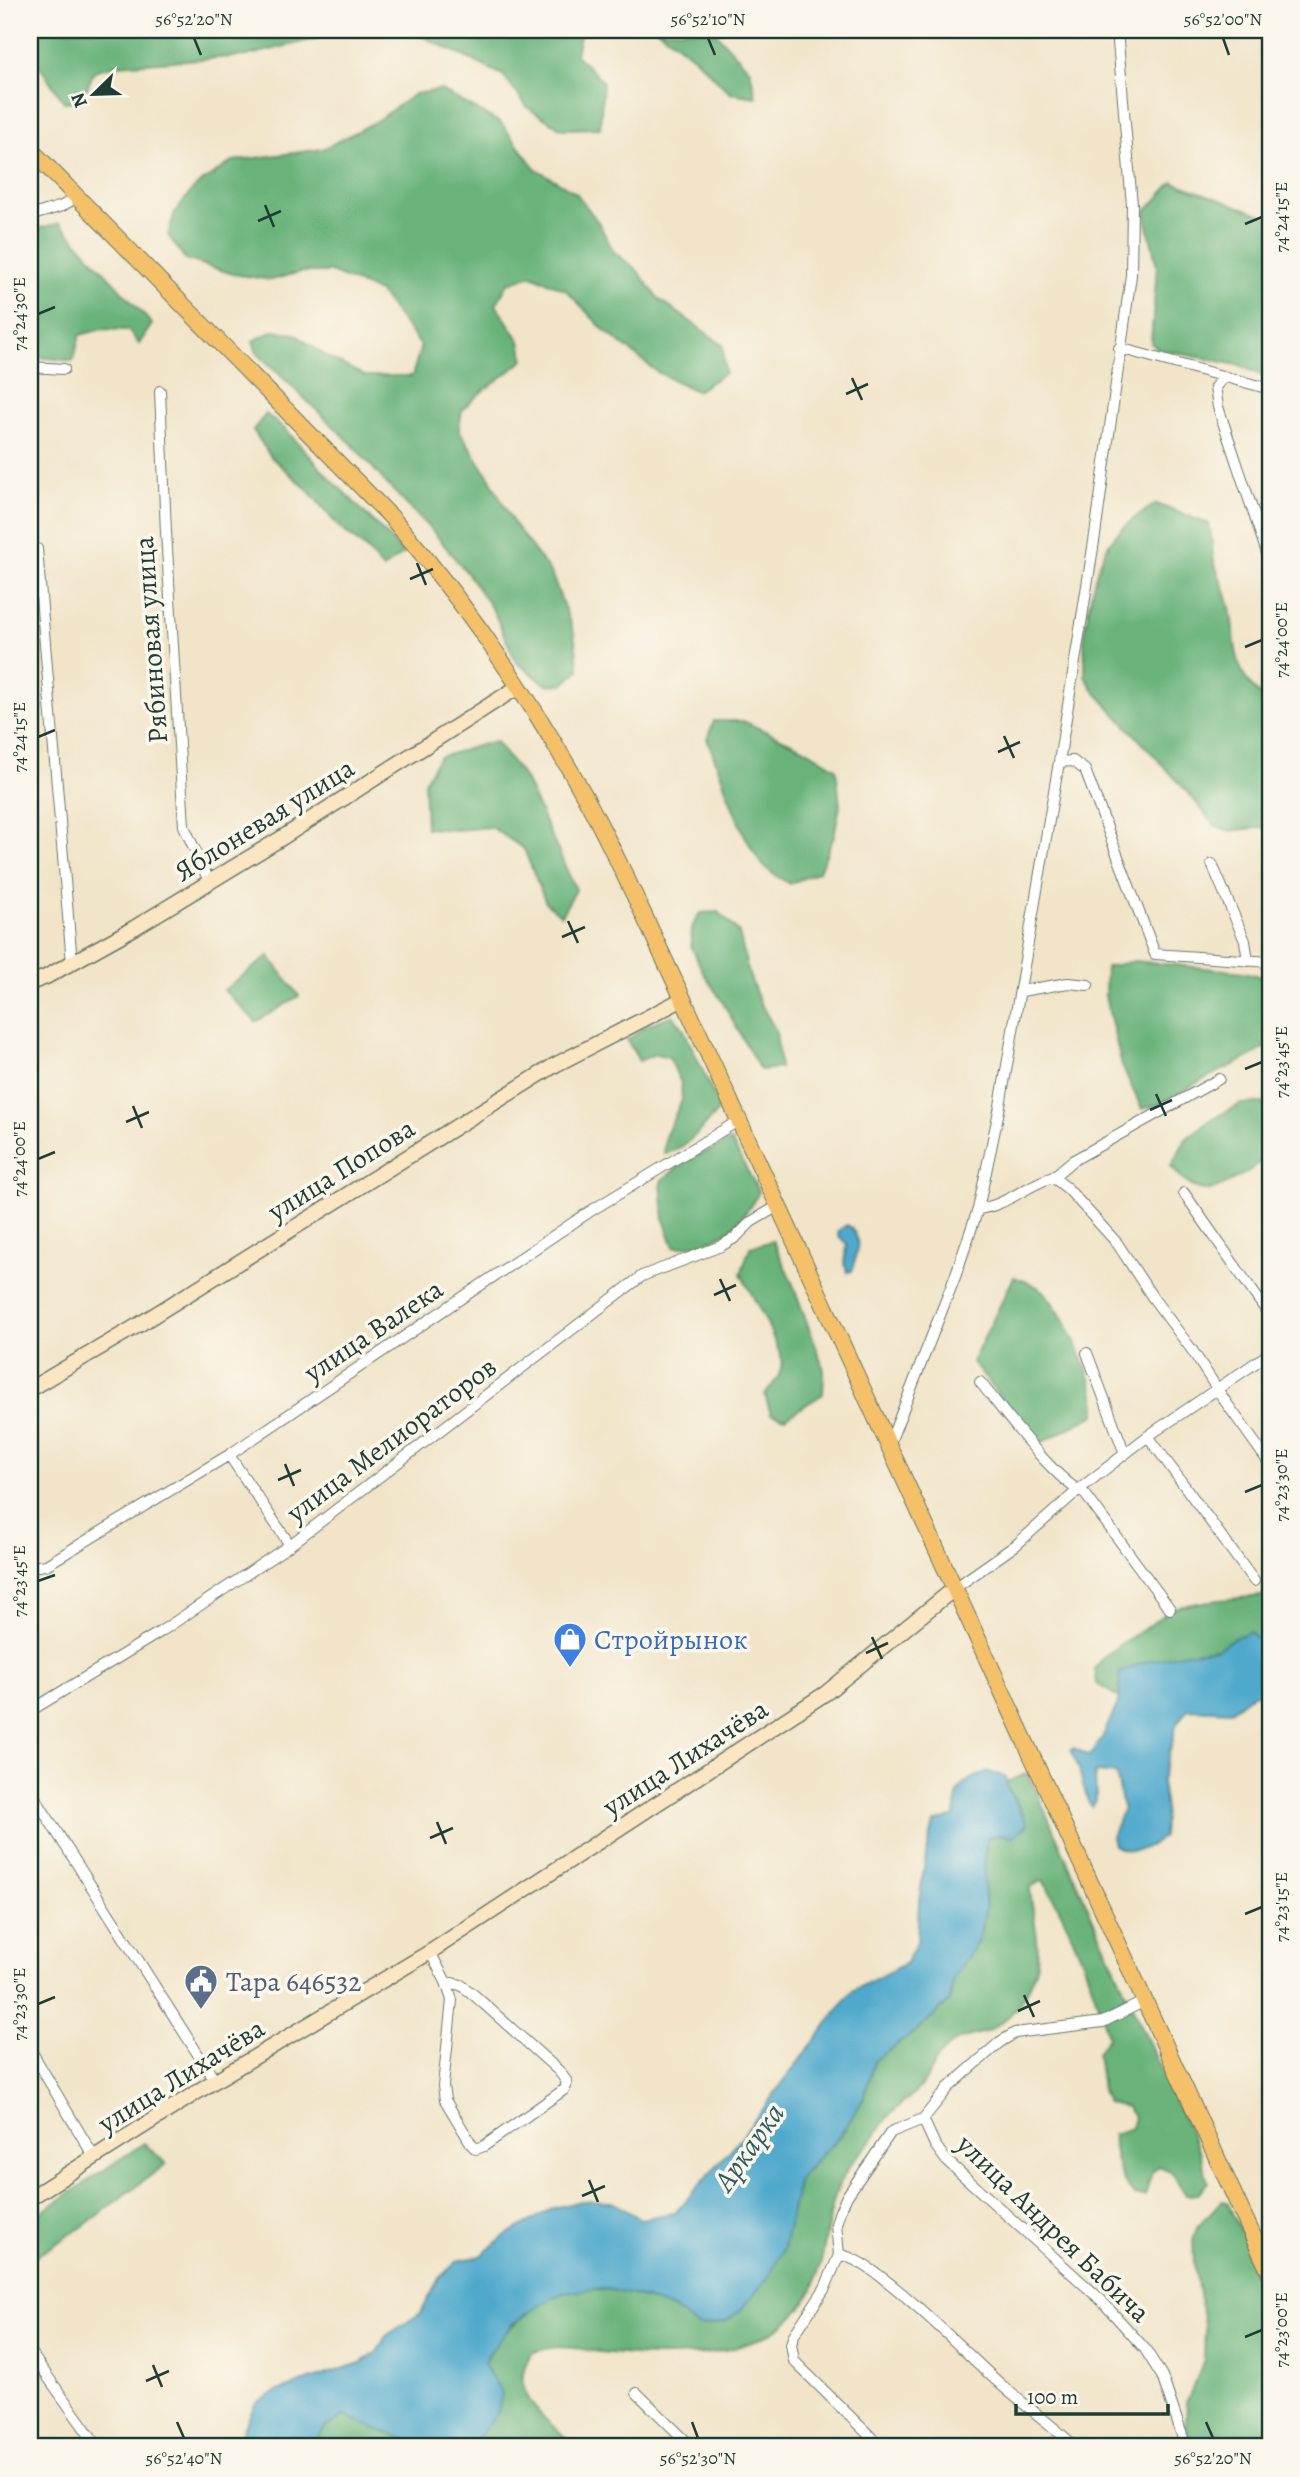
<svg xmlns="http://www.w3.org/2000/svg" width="1300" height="2477" font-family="Alegreya,serif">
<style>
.forest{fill:#69b37a;stroke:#447857;stroke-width:2}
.water{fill:#4fa9cc;stroke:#377380;stroke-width:2}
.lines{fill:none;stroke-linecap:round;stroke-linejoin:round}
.street-casing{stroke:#687768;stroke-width:12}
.secondary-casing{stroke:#687768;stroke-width:17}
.primary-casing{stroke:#687768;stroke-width:18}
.street{stroke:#fff;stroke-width:10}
.secondary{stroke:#fbe6c3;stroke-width:14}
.primary{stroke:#f4c16a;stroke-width:16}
.ticks{fill:none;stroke:#1f3d34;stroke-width:2.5}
.labels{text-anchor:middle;stroke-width:7;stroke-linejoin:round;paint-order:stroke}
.street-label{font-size:28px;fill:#1f3d34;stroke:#fbf7ec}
.shop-label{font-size:28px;fill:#366cbe;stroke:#fbf7ec;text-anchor:start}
.service-label{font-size:28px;fill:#4e5e75;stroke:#fbf7ec;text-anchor:start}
.water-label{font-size:30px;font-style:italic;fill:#2d5d62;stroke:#fbf7ec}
.neatline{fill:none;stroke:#1f3d34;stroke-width:2.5}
.ticks-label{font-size:18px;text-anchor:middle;fill:#1f3d34}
</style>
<rect width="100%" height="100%" fill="#fbf7ec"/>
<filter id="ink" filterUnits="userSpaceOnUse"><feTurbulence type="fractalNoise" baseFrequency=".0143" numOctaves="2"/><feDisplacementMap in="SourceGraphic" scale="14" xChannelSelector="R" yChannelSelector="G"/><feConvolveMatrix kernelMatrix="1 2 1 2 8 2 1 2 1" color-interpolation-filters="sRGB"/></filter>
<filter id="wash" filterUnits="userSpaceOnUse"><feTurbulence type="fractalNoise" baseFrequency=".00686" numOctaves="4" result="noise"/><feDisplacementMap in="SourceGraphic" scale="28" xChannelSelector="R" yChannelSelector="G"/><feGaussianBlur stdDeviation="1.57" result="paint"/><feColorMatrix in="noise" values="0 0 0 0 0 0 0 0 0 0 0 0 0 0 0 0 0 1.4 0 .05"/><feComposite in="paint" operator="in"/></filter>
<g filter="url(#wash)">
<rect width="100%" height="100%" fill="#f1e4c8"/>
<path class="forest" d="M 30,30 L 327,30 L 315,39 L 246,56 L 116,65 L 94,71 L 87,88 L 78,101 L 64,102 L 30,52 Z
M 409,30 L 581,30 L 576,55 L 603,82 L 600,128 L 562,129 L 528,108 L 503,75 Z
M 658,30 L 713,30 L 750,70 L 756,97 L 730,93 L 695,58 Z
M 440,90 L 501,123 L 535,168 L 576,193 L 598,222 L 614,252 L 636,269 L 659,299 L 723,345 L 725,373 L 696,391 L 657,372 L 604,330 L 566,290 L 532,275 L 508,283 L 496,305 L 520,341 L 524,360 L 478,395 L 462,410 L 459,430 L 489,477 L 514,524 L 551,573 L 574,633 L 579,670 L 564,684 L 547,685 L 516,662 L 494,612 L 468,574 L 436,535 L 387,484 L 351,443 L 257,353 L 253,341 L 273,331 L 295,334 L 327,357 L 365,376 L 412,376 L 421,346 L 379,292 L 331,272 L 301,272 L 271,280 L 233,274 L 185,259 L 168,235 L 175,212 L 195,187 L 233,161 L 323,149 L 373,123 L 415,94 Z
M 1173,182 L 1270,218 L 1270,380 L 1242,366 L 1159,349 L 1151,343 L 1157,267 L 1145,212 Z
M 60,223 L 152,324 L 139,344 L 128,330 L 102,329 L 80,335 L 73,361 L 30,356 L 30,276 L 37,265 L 39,228 Z
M 266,414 L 286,430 L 327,475 L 404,553 L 383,569 L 365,548 L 339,527 L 307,489 L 271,457 L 253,430 Z
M 1156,504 L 1209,524 C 1212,536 1212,545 1213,556 C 1216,574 1227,590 1230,608 C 1238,650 1230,674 1270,703 L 1270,823 L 1265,827 L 1230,831 L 1214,825 L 1186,790 L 1094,691 L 1085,676 C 1086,664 1084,652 1084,639 C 1085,626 1088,614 1090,601 C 1099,551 1111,530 1156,504 Z
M 714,721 L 743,721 L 805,749 L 836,768 L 840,806 L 834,836 L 819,871 L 790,884 C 781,879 769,873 763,865 C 737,833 724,777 707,739 Z
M 495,741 L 525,779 L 576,890 L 561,915 L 546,903 L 524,849 L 491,827 L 456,830 L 426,828 L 424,782 L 439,757 Z
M 719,912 L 739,933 L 748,972 L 760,1003 L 776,1031 L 780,1068 L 760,1070 L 722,1001 L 704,974 L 691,946 L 692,927 L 700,913 Z
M 269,956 L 299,996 L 256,1022 L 224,990 Z
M 1135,961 L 1244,972 L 1270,979 L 1270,1044 C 1248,1061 1221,1069 1197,1083 C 1179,1093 1163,1105 1142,1109 L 1122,1066 L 1105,995 L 1106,967 Z
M 673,1015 L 683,1028 L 720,1108 C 708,1122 683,1153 664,1153 L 665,1137 L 682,1100 L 681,1083 L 669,1057 L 655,1054 L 639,1061 L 627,1040 L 647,1025 Z
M 1264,1103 L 1270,1110 C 1270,1122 1273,1138 1270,1150 C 1267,1163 1220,1190 1207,1190 C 1191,1190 1180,1177 1171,1166 L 1186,1139 L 1212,1119 L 1241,1104 Z
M 731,1141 L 759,1192 C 738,1229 718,1245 674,1247 L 664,1220 L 661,1181 L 688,1159 Z
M 773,1241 L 792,1282 L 824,1370 L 823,1394 L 785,1418 L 771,1414 L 765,1395 L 778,1378 L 783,1361 L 767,1323 L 741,1274 L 750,1247 Z
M 1014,1277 C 1022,1280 1032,1283 1039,1288 C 1060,1302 1103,1393 1095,1415 L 1040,1443 L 1035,1440 L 972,1362 Z
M 1270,1586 L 1270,1647 L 1234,1638 L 1217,1649 L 1186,1653 L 1120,1698 L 1097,1684 L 1095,1668 C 1110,1648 1130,1639 1150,1625 C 1157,1621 1164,1612 1172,1609 C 1200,1600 1232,1599 1262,1596 Z
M 1028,1773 L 1130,2002 L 1199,2151 L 1208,2182 L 1197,2194 L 1186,2195 L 1171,2171 L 1159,2166 L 1152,2172 L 1145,2196 L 1135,2196 C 1120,2180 1114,2158 1113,2135 L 1131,2128 L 1134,2117 L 1127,2107 L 1108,2103 L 1102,2091 L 1097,2053 L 1108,2037 C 1093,1983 1072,1928 1043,1880 L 1030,1887 C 1031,1913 1043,1946 1035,1971 C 1028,1995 1011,2021 987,2031 C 967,2039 964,2033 945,2050 C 934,2059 930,2075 922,2085 C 912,2097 898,2106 887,2118 C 882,2125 877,2133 872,2140 C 864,2149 855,2158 848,2168 C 812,2224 841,2296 769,2334 C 721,2360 662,2358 609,2353 C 579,2350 561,2342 531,2353 C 526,2363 521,2373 523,2385 C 529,2410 559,2431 577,2447 L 471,2447 L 481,2436 L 484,2363 C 494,2342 511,2325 530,2312 C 540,2305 551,2296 562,2293 C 597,2283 641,2293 672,2309 C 682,2313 690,2321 699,2326 L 784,2248 L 799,2178 L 841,2135 L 864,2098 L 873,2061 L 920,2028 L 950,2001 L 953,1978 L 978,1941 L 986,1907 L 984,1881 L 986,1840 L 993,1835 L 1002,1834 L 1024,1815 L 1005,1783 Z
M 144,2143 L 166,2164 L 82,2227 L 30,2260 L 30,2220 Z
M 1221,2201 L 1227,2202 L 1270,2294 L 1270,2447 L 1192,2447 L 1185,2422 L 1186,2402 L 1195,2384 L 1204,2359 L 1205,2330 L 1194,2263 L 1193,2240 L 1197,2228 Z
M 346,2415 C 369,2427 397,2432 418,2447 L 311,2447 L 326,2427 Z"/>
<path class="water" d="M 847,1225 C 864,1234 856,1257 852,1271 L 848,1272 L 844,1264 L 847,1244 L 838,1235 L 839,1230 Z
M 1250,1632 L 1264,1645 L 1270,1647 L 1270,1694 L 1269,1691 L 1252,1694 L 1231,1711 L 1188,1709 L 1176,1725 L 1173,1740 L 1161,1781 L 1165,1808 L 1163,1837 C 1146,1849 1134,1856 1114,1845 L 1112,1837 L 1123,1808 L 1116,1774 L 1095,1772 L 1096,1800 L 1092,1807 L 1088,1802 L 1078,1766 L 1070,1750 L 1074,1748 L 1090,1756 L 1102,1738 L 1120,1699 L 1119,1673 L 1146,1662 L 1186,1653 L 1217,1649 L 1234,1638 Z
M 987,1772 L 1005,1776 C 1005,1793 1022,1808 1027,1825 L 1013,1837 C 1002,1834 995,1833 986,1840 L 984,1881 L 986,1907 L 978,1941 L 953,1978 L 950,2001 L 920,2028 L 874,2061 L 864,2098 L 841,2134 L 799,2178 L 784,2248 L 767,2279 L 741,2310 L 725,2322 L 699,2327 L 673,2309 L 637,2296 L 603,2288 L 562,2293 L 543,2303 L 512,2324 L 488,2355 L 484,2364 L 502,2393 L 498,2412 L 471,2447 L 418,2447 L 410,2441 L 365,2425 L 346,2415 L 326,2427 L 311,2447 L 243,2447 L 241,2433 L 256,2403 L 278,2391 L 360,2363 L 377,2352 L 386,2336 L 421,2313 L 439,2278 L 458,2261 L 480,2256 L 506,2235 L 552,2209 L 580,2201 L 612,2202 L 641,2219 L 675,2213 L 741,2138 L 852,1991 L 906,1963 L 917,1942 L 919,1901 L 926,1855 L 934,1823 L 955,1816 C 956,1787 959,1783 987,1772 Z"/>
</g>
<g filter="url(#ink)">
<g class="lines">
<defs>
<path id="street" d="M 30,216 L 62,206 L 77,197
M 1119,348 L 1270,389
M 30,367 L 64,369
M 1224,377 L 1215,387 L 1218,407 L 1270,562
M 160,391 L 166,532 L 184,826 L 209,881
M 30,549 L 37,549 L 72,963
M 1059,762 L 1073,761 L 1085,770 L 1155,954 L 1270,962
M 1212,864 L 1245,941 L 1248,961
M 1021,991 L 1068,983 L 1088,985
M 1053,1177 L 1072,1161 L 1219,1079
M 1184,1193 L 1270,1316
M 978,1209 C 1006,1206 1026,1185 1053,1177 L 1068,1189 L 1117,1243 L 1153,1298 L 1192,1350 L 1225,1401 L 1270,1464
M 1087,1353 L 1125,1454
M 980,1382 C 1004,1411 1053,1479 1085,1494 L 1170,1609
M 1148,1436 L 1254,1581
M 889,1445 L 955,1277 L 978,1209 L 1000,1106 L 1059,762 L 1095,535 L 1131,275 L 1132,205 L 1117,30
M 229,1455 L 290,1545
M 30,1567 L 46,1565 L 229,1455 L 589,1212 L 738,1121
M 955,1588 L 1016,1545 L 1077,1491 L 1148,1436 L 1270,1353
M 30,1711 L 160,1632 L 290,1545 L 642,1276 L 721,1246 L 736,1237 L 751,1222 L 778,1206
M 30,1790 L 215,2081
M 430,1952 L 446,1982 L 452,2000 L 443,2086 L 445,2100 L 472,2145 L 476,2149 L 484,2146 L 565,2089 L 567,2082 L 559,2071 L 474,1995 L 461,1985 L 446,1982
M 30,2049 L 94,2157
M 923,2119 L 935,2145 L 946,2160 L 1100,2299 L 1145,2349 L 1162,2376 L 1186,2447
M 839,2255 C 874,2257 966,2354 997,2381 C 1022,2404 1051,2423 1075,2447
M 30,2352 L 93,2440 L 84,2447
M 637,2393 L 692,2447
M 881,2447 L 794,2361 L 791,2344 L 794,2335 L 825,2288 L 839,2255 L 836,2224 L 840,2211 L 847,2196 L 891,2132 L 923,2119 L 948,2088 L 1000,2042 L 1015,2033 L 1103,2022 L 1145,2001"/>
<path id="secondary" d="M 30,983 L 46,977 L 134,928 L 280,839 L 518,687
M 30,1389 L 140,1324 L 555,1065 L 683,999
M 30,2198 L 216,2080 L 430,1952 L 826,1693 L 955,1588"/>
<path id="primary" d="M 30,149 L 392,518 C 465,602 529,696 583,793 C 620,860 650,930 683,999 L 1270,2273"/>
</defs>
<use href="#street" class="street-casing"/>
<use href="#secondary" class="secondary-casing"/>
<use href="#primary" class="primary-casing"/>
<use href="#street" class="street"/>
<use href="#secondary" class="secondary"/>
<use href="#primary" class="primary"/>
</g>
</g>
<path class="ticks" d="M 194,38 L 201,55M 708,38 L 715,55M 1223,38 L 1229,55M 265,205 L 274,227M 258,221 L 281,211M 1245,224 L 1262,217M 38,314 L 55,307M 852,378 L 862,400M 846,394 L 868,384M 417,563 L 426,585M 410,579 L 433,569M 1245,647 L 1262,640M 1004,736 L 1014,758M 38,737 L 55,730M 998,752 L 1020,742M 568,921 L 578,943M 562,937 L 585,927M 1245,1069 L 1262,1062M 1156,1094 L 1166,1116M 133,1106 L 142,1128M 1150,1110 L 1172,1100M 126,1122 L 149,1112M 38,1159 L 55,1152M 720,1279 L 730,1301M 714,1295 L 736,1285M 285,1464 L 294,1486M 278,1480 L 301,1470M 1245,1492 L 1262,1485M 38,1581 L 55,1575M 872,1637 L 882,1659M 866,1653 L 888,1643M 437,1822 L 446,1844M 430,1838 L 453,1828M 1245,1914 L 1262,1907M 1024,1995 L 1034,2017M 38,2004 L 55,1997M 1018,2011 L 1040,2001M 589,2180 L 598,2202M 582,2196 L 605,2186M 1245,2337 L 1262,2330M 153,2365 L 162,2387M 146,2381 L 169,2371M 177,2422 L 184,2438M 692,2422 L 698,2438M 1206,2422 L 1213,2438"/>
<defs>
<symbol id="shop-pin" viewBox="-11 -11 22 30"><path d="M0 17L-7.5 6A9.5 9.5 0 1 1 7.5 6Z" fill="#3f7fe0" stroke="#fbf7ec"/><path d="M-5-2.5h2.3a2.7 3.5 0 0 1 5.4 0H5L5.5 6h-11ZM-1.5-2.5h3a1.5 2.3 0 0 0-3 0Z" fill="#fff"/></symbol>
<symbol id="civic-pin" viewBox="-11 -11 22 30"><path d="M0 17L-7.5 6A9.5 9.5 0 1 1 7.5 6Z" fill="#5c6f8a" stroke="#fbf7ec"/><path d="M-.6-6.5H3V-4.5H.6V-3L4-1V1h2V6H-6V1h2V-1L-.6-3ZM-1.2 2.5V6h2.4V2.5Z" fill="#fff"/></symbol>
</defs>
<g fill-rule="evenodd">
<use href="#shop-pin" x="551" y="1620" width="38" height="52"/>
<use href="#civic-pin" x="182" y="1962" width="38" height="52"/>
</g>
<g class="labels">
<g class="street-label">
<text transform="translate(150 640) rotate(-94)" y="10">Рябиновая улица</text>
<text transform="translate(264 819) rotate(-32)" y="10">Яблоневая улица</text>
<text transform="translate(341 1169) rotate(-32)" y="10">улица Попова</text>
<text transform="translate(373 1330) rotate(-34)" y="10">улица Валека</text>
<text transform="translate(391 1439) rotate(-37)" y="10">улица Мелиораторов</text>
<text transform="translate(685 1757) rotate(-33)" y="10">улица Лихачёва</text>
<text transform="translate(181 2075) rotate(-32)" y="10">улица Лихачёва</text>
<text transform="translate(1054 2228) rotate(44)" y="10">улица Андрея Бабича</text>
</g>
<g class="shop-label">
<text x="594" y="1649">Стройрынок</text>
</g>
<g class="service-label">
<text x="226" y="1991">Тара 646532</text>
</g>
<g class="water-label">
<text transform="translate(749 2147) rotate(-55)" y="10">Аркарка</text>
</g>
</g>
<rect width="1300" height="2477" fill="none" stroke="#fbf7ec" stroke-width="77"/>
<g transform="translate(94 94) rotate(247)" stroke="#fbf7ec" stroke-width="5" paint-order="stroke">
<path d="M0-5L12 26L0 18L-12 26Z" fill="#1f3d34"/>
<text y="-10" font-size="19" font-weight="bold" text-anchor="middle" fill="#1f3d34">N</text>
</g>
<path d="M1016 2404v10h152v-10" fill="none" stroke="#1f3d34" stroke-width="3.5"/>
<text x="1027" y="2404" font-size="21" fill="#1f3d34" stroke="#fbf7ec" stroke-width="5" paint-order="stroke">100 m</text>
<rect x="38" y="38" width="1224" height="2400" class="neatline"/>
<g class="ticks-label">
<text x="194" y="25">56°52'20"N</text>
<text x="708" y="25">56°52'10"N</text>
<text x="1223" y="25">56°52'00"N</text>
<text transform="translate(1281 217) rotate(-90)" y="6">74°24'15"E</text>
<text transform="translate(19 314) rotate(-90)" y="6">74°24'30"E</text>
<text transform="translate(1281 640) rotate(-90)" y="6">74°24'00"E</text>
<text transform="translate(19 737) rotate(-90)" y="6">74°24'15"E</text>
<text transform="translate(1281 1062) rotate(-90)" y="6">74°23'45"E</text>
<text transform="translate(19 1159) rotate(-90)" y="6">74°24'00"E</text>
<text transform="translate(1281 1485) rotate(-90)" y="6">74°23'30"E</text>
<text transform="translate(19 1581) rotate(-90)" y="6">74°23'45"E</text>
<text transform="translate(1281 1907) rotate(-90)" y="6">74°23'15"E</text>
<text transform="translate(19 2004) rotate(-90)" y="6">74°23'30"E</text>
<text transform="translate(1281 2330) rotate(-90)" y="6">74°23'00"E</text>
<text x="184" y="2464">56°52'40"N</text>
<text x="698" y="2464">56°52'30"N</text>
<text x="1213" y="2464">56°52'20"N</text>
</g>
</svg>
